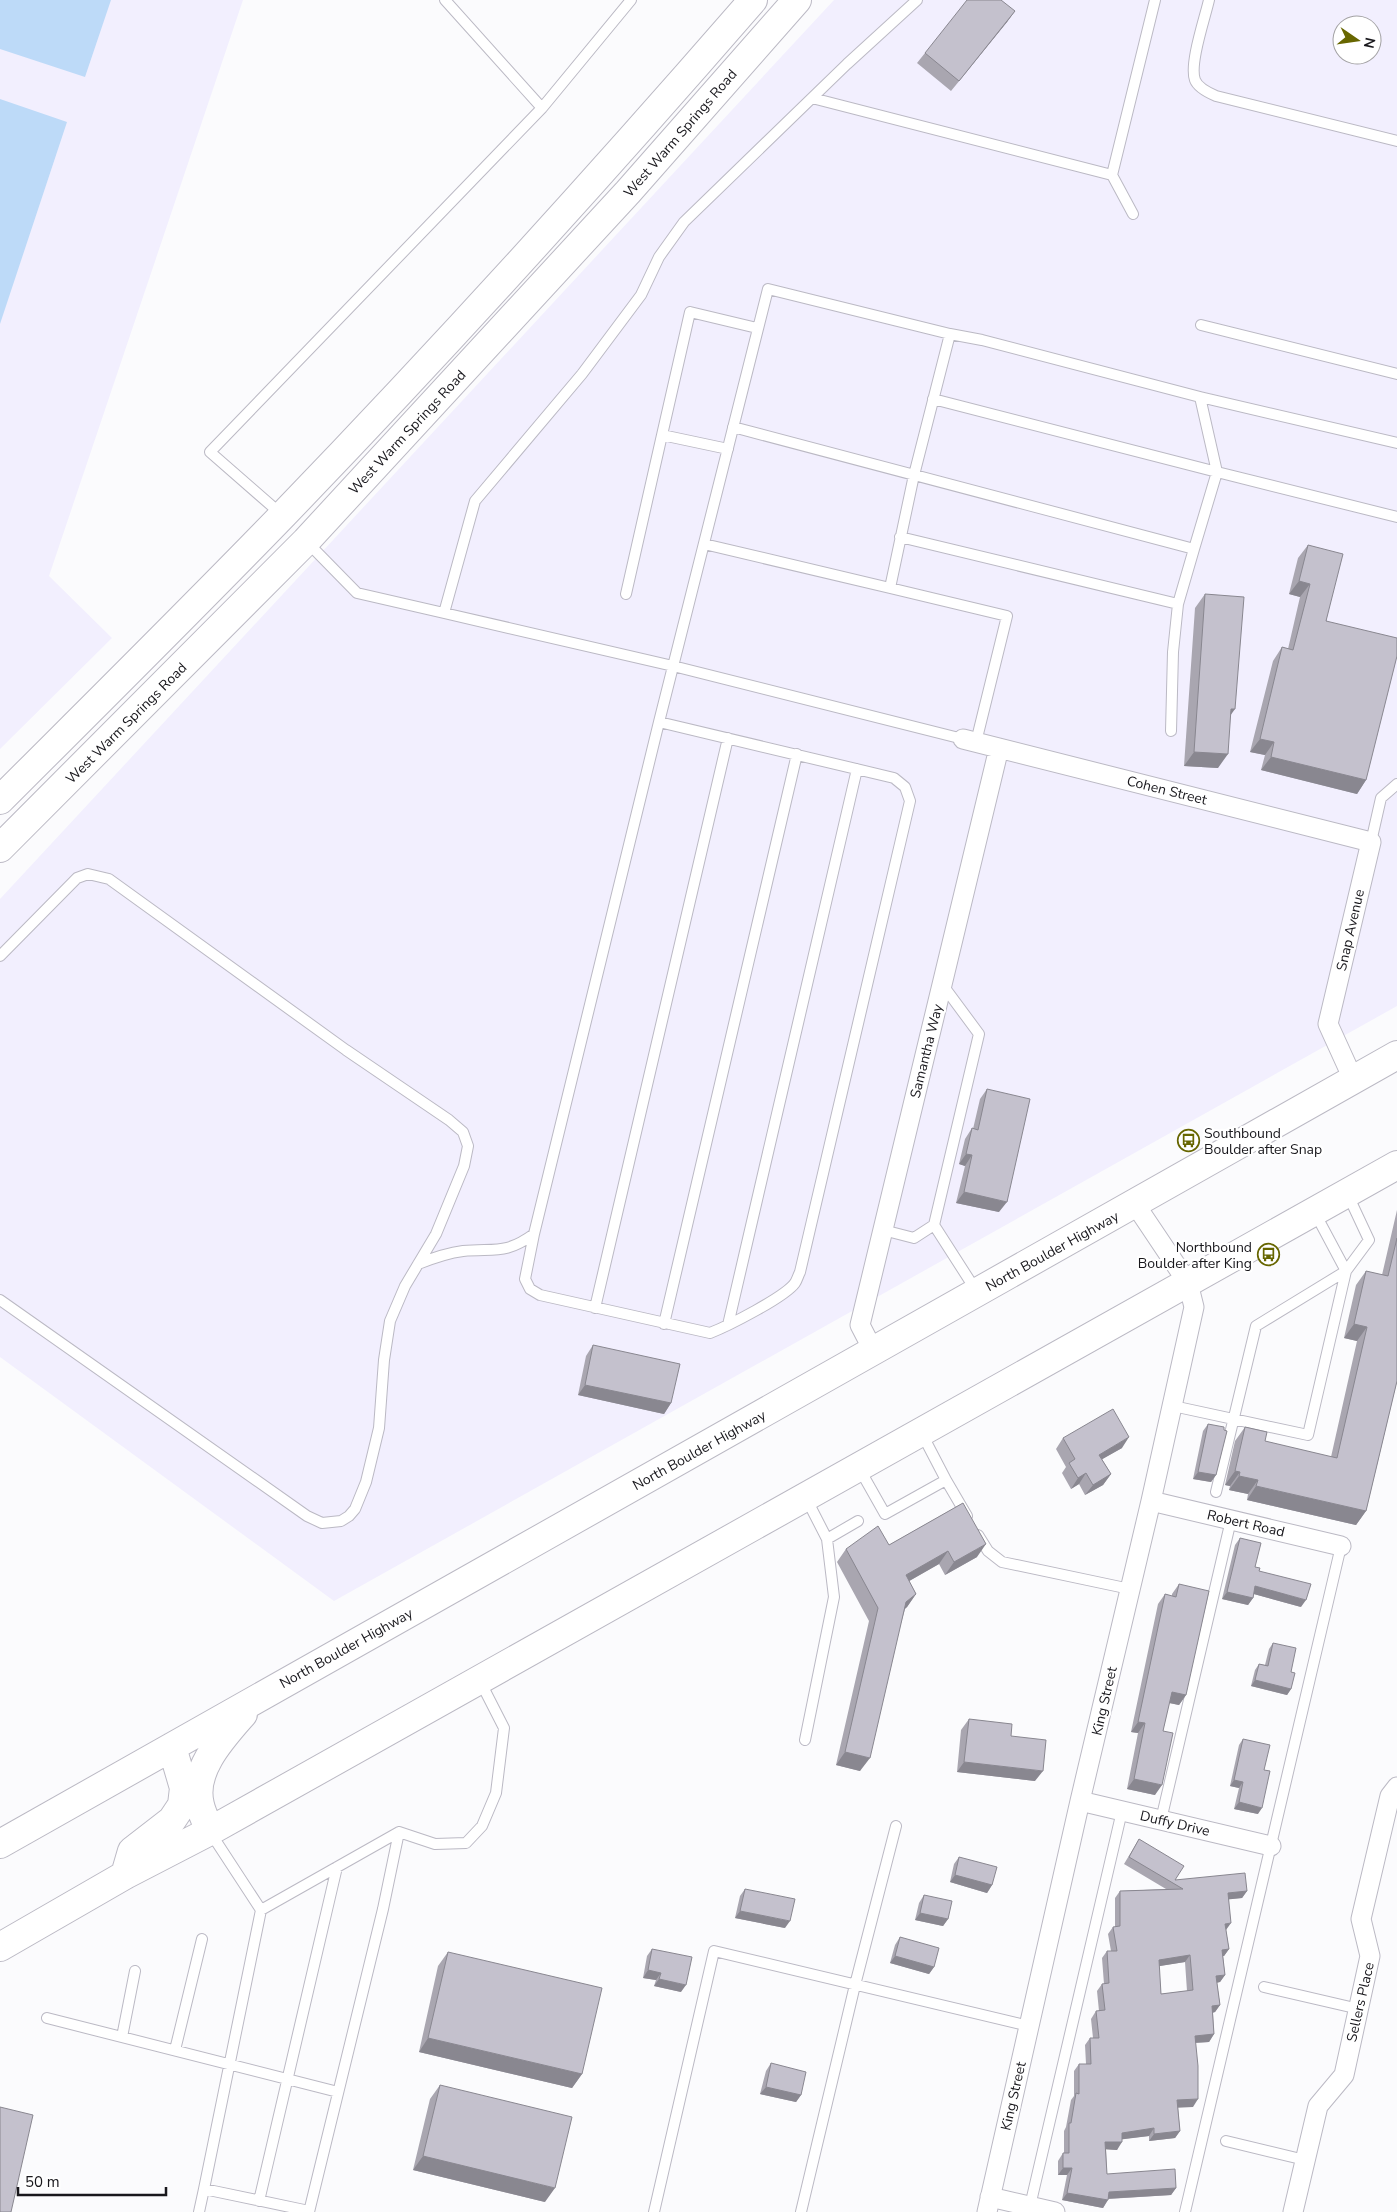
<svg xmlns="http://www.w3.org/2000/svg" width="1397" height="2212" font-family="'Nunito Sans',sans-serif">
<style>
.built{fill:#f2effe;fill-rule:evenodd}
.water{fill:#bddaf8}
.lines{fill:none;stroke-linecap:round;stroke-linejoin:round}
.lane-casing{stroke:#bbb9c4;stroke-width:12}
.street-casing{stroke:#bbb9c4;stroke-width:21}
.secondary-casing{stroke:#bbb9c4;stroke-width:30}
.primary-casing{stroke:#bbb9c4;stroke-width:30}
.lane{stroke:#fff;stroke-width:10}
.street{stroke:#fff;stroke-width:19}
.secondary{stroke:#fff;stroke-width:28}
.primary{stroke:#fff;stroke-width:28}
.wall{fill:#a9a6b0;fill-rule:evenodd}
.shaded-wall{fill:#898790}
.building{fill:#c4c1cd;stroke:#898790;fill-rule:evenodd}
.labels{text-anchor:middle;stroke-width:4.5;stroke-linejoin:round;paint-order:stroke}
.street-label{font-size:14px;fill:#18171c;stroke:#fff}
.poi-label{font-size:14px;fill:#18171c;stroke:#fff;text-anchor:start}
</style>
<rect width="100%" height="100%" fill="#fbfbfd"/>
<path class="built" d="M 0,0 L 243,0 L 49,576 L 112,638 L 0,749 Z
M 834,0 L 1397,0 L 1397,1006 L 334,1601 L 0,1357 L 0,899 ZM 1342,25 L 1372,25 L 1372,55 L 1342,55 Z"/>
<path class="water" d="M 0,0 L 111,0 L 85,77 L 0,49 Z
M 0,99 L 67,122 L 0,324 Z"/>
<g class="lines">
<defs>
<path id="lane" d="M 445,0 L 542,108 L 631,0
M 1209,0 C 1205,18 1189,64 1195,80 C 1198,88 1209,93 1216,96 L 1397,141
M 812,98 L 1112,175 L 1155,0
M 1112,175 L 1133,214
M 1201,325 L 1397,374
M 950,334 L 982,340 L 1200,397 L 1397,443
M 1200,397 L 1217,472 L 1397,517
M 933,399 L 1217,472 L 1194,549
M 733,427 L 1194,549 L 1178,604
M 662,435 L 690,312 L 757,328
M 281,514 L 210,452 L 542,108
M 900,537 L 1178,604 L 1173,652 L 1171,731
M 307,542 L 357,593 L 444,613 L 475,501 L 582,374 L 641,295 L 659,257 L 684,222 L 847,64 L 917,0
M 890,588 L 1007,616 L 976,742
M 626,594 L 662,435 L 728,449
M 444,613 L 673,666 L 963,739
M 659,722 L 894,778 L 905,787 L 910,801 L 800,1272 C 798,1276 797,1280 795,1283 C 785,1297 728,1326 710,1333 L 540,1295 L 530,1289 L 525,1279 L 534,1234 L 659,722 L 768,289 L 950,334 L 914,475 L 890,588 L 704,544
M 1371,842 L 1381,798 L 1397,784
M 0,956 L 77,878 L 88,874 L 109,879 L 346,1050 L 449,1120 L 463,1132 L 468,1146 L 464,1166 L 436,1234 L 405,1286 L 390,1321 L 384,1360 L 379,1428 L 366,1482 L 355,1509 L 349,1516 L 341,1521 L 322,1523 L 307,1516 L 0,1300
M 942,984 L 979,1034 L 934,1225 L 977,1292
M 883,1230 L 914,1238 L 934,1225
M 418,1264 C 433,1258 447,1253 463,1251 C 495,1248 505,1255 534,1234
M 595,1308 L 728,738
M 664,1324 L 797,754
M 728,1325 L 857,769
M 1173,1406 L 1308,1435 L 1346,1271 L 1315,1213
M 859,1468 L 885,1514 L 946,1480 L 921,1432
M 946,1480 L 967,1516
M 1216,1492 L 1256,1326 L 1346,1271 L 1369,1240 L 1347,1193
M 806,1498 L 827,1539 L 858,1521
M 978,1535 L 988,1551 L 1002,1562 L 1130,1589
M 805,1740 L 834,1597 L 827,1539
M 1161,1820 L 1231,1520
M 399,1832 L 435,1844 L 466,1843 L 482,1826 L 496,1793 L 504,1728 L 480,1681
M 261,1910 L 399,1832 L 383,1909 L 309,2212
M 1264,1987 L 1359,2009
M 47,2018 L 338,2092
M 122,2037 L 135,1971
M 175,2050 L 202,1939
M 1226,2141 L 1305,2160
M 204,2189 L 261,1910 L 210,1832
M 259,2201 L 337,1867
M 1030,2206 L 1122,1811
M 199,2212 L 204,2189 L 309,2211
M 654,2212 L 714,1951 L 1029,2026
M 801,2212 L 855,1985 L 896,1826
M 1185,2212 L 1341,1546"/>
<path id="street" d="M 963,739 L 1371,842 L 1328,1024 L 1353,1079
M 874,1352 L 860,1325 L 999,748
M 1151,1501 L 1341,1546
M 1080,1801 L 1271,1846
M 990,2197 L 1055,2212
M 987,2212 L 1080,1801 L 1151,1501 L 1194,1307 L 1188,1283 L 1135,1204
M 1293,2212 L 1318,2106 L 1344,2075 L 1370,1956 L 1361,1919 L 1390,1796 L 1397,1787"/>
<path id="secondary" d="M 0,800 C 95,705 190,611 284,514 C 445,347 601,175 753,0
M 0,848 L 306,541 L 628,192 L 797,0"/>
<path id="primary" d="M 210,1831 C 207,1823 202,1814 200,1805 C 191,1771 222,1738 243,1714
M 0,1844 L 1397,1055
M 125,1875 L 132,1851 L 172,1820 L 182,1805 L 184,1788 L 172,1747
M 0,1947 L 125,1875 L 210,1831 L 1397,1165"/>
</defs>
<use href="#lane" class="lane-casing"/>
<use href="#street" class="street-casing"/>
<use href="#secondary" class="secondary-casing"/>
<use href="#primary" class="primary-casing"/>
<use href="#lane" class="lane"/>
<use href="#street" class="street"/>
<use href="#secondary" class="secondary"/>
<use href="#primary" class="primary"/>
</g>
<path class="wall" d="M 1015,11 L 1007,22 L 951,91 L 917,63 L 925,53 Z
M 1308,545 L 1366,780 L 1357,794 L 1261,770 L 1265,755 L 1250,752 L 1273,661 L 1282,647 L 1288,649 L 1300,597 L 1289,594 L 1298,558 Z
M 1205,594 L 1230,716 L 1218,768 L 1184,766 L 1195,608 Z
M 987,1089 L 999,1212 L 956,1203 L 965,1166 L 959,1164 L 965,1139 L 972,1128 L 973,1129 L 980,1099 Z
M 1397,1210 L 1397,1381 L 1366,1511 L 1356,1525 L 1247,1500 L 1248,1494 L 1229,1490 L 1230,1486 L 1225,1485 L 1235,1441 L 1245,1427 L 1265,1441 L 1331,1457 L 1357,1341 L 1344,1338 L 1356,1285 L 1366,1271 L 1382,1275 Z
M 593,1345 L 671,1403 L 664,1414 L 578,1395 L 586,1356 Z
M 1208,1424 L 1224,1430 L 1216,1475 L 1211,1482 L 1193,1479 L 1203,1431 Z
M 1063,1438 L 1122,1448 L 1102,1459 L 1111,1474 L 1103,1485 L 1085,1495 L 1079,1484 L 1071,1489 L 1062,1473 L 1066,1467 L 1056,1449 Z
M 963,1503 L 977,1557 L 945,1575 L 939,1564 L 909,1581 L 916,1594 L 907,1607 L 905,1609 L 860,1771 L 836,1765 L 869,1621 L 837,1562 L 846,1549 L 889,1545 Z
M 1240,1538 L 1255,1567 L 1301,1607 L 1254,1594 L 1253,1598 L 1248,1605 L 1222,1599 L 1235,1545 Z
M 1179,1584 L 1186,1695 L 1179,1705 L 1169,1703 L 1163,1731 L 1155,1795 L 1127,1789 L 1138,1733 L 1131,1732 L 1158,1604 L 1165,1594 L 1172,1596 L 1172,1594 Z
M 1273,1643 L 1291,1672 L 1291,1689 L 1287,1695 L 1251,1686 L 1255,1670 L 1259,1664 L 1265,1665 L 1269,1649 Z
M 969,1719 L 1011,1736 L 1035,1781 L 957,1772 L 961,1730 Z
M 1243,1739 L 1258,1814 L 1234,1809 L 1239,1788 L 1230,1786 L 1239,1745 Z
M 1139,1839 L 1175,1880 L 1247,1891 L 1242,1898 L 1229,1899 L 1226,1930 L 1229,1949 L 1224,1956 L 1223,1956 L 1225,1975 L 1220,1982 L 1217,1983 L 1220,2005 L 1215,2012 L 1213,2013 L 1214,2034 L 1209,2042 L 1195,2043 L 1193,2107 L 1178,2107 L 1180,2131 L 1175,2138 L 1149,2141 L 1149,2136 L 1122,2139 L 1117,2150 L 1106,2149 L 1107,2174 L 1176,2188 L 1171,2195 L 1108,2199 L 1103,2208 L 1062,2200 L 1067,2175 L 1058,2175 L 1058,2161 L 1063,2153 L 1064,2153 L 1064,2131 L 1066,2127 L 1071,2100 L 1074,2096 L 1074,2071 L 1079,2064 L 1086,2064 L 1085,2045 L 1090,2038 L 1093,2038 L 1091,2019 L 1096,2011 L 1099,2011 L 1097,1991 L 1102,1984 L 1104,1984 L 1102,1958 L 1107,1951 L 1111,1951 L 1108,1934 L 1113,1927 L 1115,1927 L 1115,1898 L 1120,1891 L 1166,1889 L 1124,1864 ZM 1185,1962 L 1187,1991 L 1161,1994 L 1159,1966 Z
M 959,1857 L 992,1885 L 987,1893 L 950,1882 L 954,1864 Z
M 745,1889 L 785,1928 L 735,1918 L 740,1896 Z
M 924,1895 L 948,1919 L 943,1926 L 915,1920 L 919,1903 Z
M 900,1937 L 934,1967 L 929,1974 L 890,1963 L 895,1945 Z
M 652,1949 L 681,1992 L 654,1986 L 656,1980 L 643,1978 L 647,1956 Z
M 448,1952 L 582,2074 L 572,2088 L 419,2052 L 438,1966 Z
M 771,2063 L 801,2095 L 796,2102 L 760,2094 L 766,2071 Z
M 440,2085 L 545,2202 L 413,2170 L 430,2099 Z"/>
<path class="shaded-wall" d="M 1015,11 L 1007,22 L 951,91 Z
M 1299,581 L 1310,584 L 1300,597 L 1289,594 Z
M 1231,709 L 1235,709 L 1225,723 Z
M 1260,739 L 1274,742 L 1265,755 L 1250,752 Z
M 1194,752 L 1228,754 L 1218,768 L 1184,766 Z
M 1271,757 L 1366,780 L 1357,794 L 1261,770 Z
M 966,1154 L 972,1155 L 965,1166 L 959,1164 Z
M 964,1192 L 1007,1202 L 999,1212 L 956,1203 Z
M 1354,1324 L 1367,1327 L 1357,1341 L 1344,1338 Z
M 585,1385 L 671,1403 L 664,1414 L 578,1395 Z
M 1129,1437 L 1122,1448 L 1092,1465 L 1099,1455 Z
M 1235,1471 L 1240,1472 L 1230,1486 L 1225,1485 Z
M 1198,1472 L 1216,1475 L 1211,1482 L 1193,1479 Z
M 1086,1473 L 1079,1484 L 1071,1489 L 1078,1478 Z
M 1111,1474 L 1103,1485 L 1085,1495 L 1093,1485 Z
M 1239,1476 L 1258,1480 L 1248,1494 L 1229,1490 Z
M 1256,1486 L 1366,1511 L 1356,1525 L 1247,1500 Z
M 986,1544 L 977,1557 L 945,1575 L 954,1562 Z
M 948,1551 L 939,1564 L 897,1588 L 906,1575 Z
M 1255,1586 L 1306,1600 L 1301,1607 L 1250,1593 Z
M 1227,1592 L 1253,1598 L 1248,1605 L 1222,1599 Z
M 916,1594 L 907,1607 L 897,1615 L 906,1602 Z
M 1255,1680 L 1291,1689 L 1287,1695 L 1251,1686 Z
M 1172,1692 L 1186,1695 L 1179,1705 L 1165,1702 Z
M 1138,1722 L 1145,1723 L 1138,1733 L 1131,1732 Z
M 845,1752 L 870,1758 L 860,1771 L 836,1765 Z
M 964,1762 L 1043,1771 L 1035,1781 L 957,1772 Z
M 1134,1779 L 1162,1785 L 1155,1795 L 1127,1789 Z
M 1234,1780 L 1243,1782 L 1239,1788 L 1230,1786 Z
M 1239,1802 L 1262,1808 L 1258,1814 L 1234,1809 Z
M 955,1875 L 992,1885 L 987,1893 L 950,1882 Z
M 1247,1891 L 1242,1898 L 1223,1900 L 1228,1893 Z
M 740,1911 L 790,1921 L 785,1928 L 735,1918 Z
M 920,1913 L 948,1919 L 943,1926 L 915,1920 Z
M 1231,1923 L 1226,1930 L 1225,1924 Z
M 1229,1949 L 1224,1956 L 1217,1957 L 1222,1950 Z
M 1190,1955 L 1185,1962 L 1154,1967 L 1159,1960 Z
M 895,1956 L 934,1967 L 929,1974 L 890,1963 Z
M 648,1970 L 661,1973 L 656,1980 L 643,1978 Z
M 1225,1975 L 1220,1982 L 1211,1983 L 1216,1976 Z
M 659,1979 L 686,1985 L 681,1992 L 654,1986 Z
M 1220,2005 L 1215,2012 L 1207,2013 L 1212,2006 Z
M 1214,2034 L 1209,2042 L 1190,2043 L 1195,2036 Z
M 428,2038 L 582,2074 L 572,2088 L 419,2052 Z
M 766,2087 L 801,2095 L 796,2102 L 760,2094 Z
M 1198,2099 L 1193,2107 L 1172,2108 L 1177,2100 Z
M 1154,2128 L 1149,2136 L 1117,2140 L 1122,2133 Z
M 1180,2131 L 1175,2138 L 1149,2141 L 1154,2134 Z
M 1105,2142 L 1122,2142 L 1117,2150 L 1100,2149 Z
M 423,2156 L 555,2188 L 545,2202 L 413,2170 Z
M 1063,2168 L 1072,2168 L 1067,2175 L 1058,2175 Z
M 1176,2188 L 1171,2195 L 1104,2199 L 1109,2192 Z
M 1067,2193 L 1108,2200 L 1103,2208 L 1062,2200 Z"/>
<path class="building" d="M 967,0 L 1001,0 L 1015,11 L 959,81 L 925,53 Z
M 1308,545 L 1343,554 L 1326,621 L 1397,638 L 1397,656 L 1366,780 L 1271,757 L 1274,742 L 1260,739 L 1282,647 L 1293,650 L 1310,584 L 1299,581 Z
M 1205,594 L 1244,597 L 1235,709 L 1231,709 L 1228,754 L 1194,752 Z
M 987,1089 L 1030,1099 L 1007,1202 L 964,1192 L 972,1155 L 966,1154 L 972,1128 L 978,1130 Z
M 1397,1238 L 1397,1381 L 1366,1511 L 1256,1486 L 1258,1480 L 1239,1476 L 1240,1472 L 1235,1471 L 1245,1427 L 1267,1432 L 1265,1441 L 1337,1458 L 1367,1327 L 1354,1324 L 1366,1271 L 1388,1276 Z
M 593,1345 L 680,1364 L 671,1403 L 585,1385 Z
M 1113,1409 L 1129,1437 L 1099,1455 L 1111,1474 L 1093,1485 L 1086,1473 L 1078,1478 L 1069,1463 L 1075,1459 L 1063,1438 Z
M 1208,1424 L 1224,1427 L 1224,1430 L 1227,1431 L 1216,1475 L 1198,1472 Z
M 963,1503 L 986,1544 L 954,1562 L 948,1551 L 906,1575 L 916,1594 L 906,1602 L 870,1758 L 845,1752 L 878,1608 L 846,1549 L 878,1526 L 889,1545 Z
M 1240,1538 L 1261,1543 L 1255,1567 L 1260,1568 L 1259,1571 L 1311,1584 L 1306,1600 L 1255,1586 L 1253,1598 L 1227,1592 Z
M 1179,1584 L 1209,1591 L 1186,1695 L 1172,1692 L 1163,1731 L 1173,1733 L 1162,1785 L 1134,1779 L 1145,1723 L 1138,1722 L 1165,1594 L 1176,1597 Z
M 1273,1643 L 1296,1648 L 1291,1672 L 1295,1673 L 1291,1689 L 1255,1680 L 1259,1664 L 1268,1666 Z
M 969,1719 L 1012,1724 L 1011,1736 L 1046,1740 L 1043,1771 L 964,1762 Z
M 1243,1739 L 1270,1745 L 1264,1770 L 1270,1771 L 1262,1808 L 1239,1802 L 1243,1782 L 1234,1780 Z
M 1139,1839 L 1184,1866 L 1175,1880 L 1245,1873 L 1247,1891 L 1228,1893 L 1231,1923 L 1225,1924 L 1229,1949 L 1222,1950 L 1225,1975 L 1216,1976 L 1220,2005 L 1212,2006 L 1214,2034 L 1195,2036 L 1198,2066 L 1198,2099 L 1177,2100 L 1180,2131 L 1154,2134 L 1154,2128 L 1122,2133 L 1122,2142 L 1105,2142 L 1107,2174 L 1175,2169 L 1176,2188 L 1109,2192 L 1108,2200 L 1067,2193 L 1072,2168 L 1063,2168 L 1063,2153 L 1069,2153 L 1069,2123 L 1071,2123 L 1076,2093 L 1079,2094 L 1079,2064 L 1091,2064 L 1090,2038 L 1099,2038 L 1096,2011 L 1105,2010 L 1102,1984 L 1109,1983 L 1107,1951 L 1117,1951 L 1113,1927 L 1120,1926 L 1120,1891 L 1183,1889 L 1129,1857 ZM 1190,1955 L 1193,1990 L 1161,1994 L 1159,1960 Z
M 959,1857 L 997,1867 L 992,1885 L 955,1875 Z
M 745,1889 L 795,1899 L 790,1921 L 740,1911 Z
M 924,1895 L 952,1901 L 948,1919 L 920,1913 Z
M 900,1937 L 939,1948 L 934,1967 L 895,1956 Z
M 652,1949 L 692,1957 L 686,1985 L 659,1979 L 661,1973 L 648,1970 Z
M 448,1952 L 602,1988 L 582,2074 L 428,2038 Z
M 771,2063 L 806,2072 L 801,2095 L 766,2087 Z
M 440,2085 L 572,2117 L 555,2188 L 423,2156 Z
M 0,2107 L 33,2115 L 11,2212 L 0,2212 Z"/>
<defs>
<symbol id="bus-ring" viewBox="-11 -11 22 22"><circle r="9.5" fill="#fff" stroke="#676600" stroke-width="1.5"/><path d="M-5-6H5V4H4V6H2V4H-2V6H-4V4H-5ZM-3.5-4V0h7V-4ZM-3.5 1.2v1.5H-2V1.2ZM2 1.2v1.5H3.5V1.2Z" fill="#676600"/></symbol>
</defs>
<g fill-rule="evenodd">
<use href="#bus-ring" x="1176" y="1128" width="25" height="25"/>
<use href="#bus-ring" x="1256" y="1242" width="25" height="25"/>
</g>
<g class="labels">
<g class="street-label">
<text transform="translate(680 133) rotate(-49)" y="5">West Warm Springs Road</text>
<text transform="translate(407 432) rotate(-47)" y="5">West Warm Springs Road</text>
<text transform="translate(126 723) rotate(-45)" y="5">West Warm Springs Road</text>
<text transform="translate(1167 790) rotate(14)" y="5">Cohen Street</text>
<text transform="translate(1350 930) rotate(-77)" y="5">Snap Avenue</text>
<text transform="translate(926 1051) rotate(-76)" y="5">Samantha Way</text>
<text transform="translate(1052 1251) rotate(-29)" y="5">North Boulder Highway</text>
<text transform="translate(699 1450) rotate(-29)" y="5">North Boulder Highway</text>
<text transform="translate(1246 1523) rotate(13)" y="5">Robert Road</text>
<text transform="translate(346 1648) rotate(-29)" y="5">North Boulder Highway</text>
<text transform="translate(1104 1701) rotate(-77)" y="5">King Street</text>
<text transform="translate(1175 1823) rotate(13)" y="5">Duffy Drive</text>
<text transform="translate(1360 2002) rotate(-77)" y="5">Sellers Place</text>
<text transform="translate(1013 2096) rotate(-77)" y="5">King Street</text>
</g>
<g class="poi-label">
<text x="1204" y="1138">Southbound<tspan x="1204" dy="16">Boulder after Snap</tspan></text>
<text x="1252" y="1252" text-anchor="end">Northbound<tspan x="1252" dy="16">Boulder after King</tspan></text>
</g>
</g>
<g transform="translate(1357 40) rotate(103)"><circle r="24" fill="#ffffff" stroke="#a3a2a4"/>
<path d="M0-4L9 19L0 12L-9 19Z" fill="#676600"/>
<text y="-8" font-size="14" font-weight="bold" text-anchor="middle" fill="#18171c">N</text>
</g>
<path d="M18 2187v8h148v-8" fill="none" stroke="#18171c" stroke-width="2.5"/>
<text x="25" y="2187" font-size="15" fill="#18171c" stroke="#ffffff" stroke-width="4" paint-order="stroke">50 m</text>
</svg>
